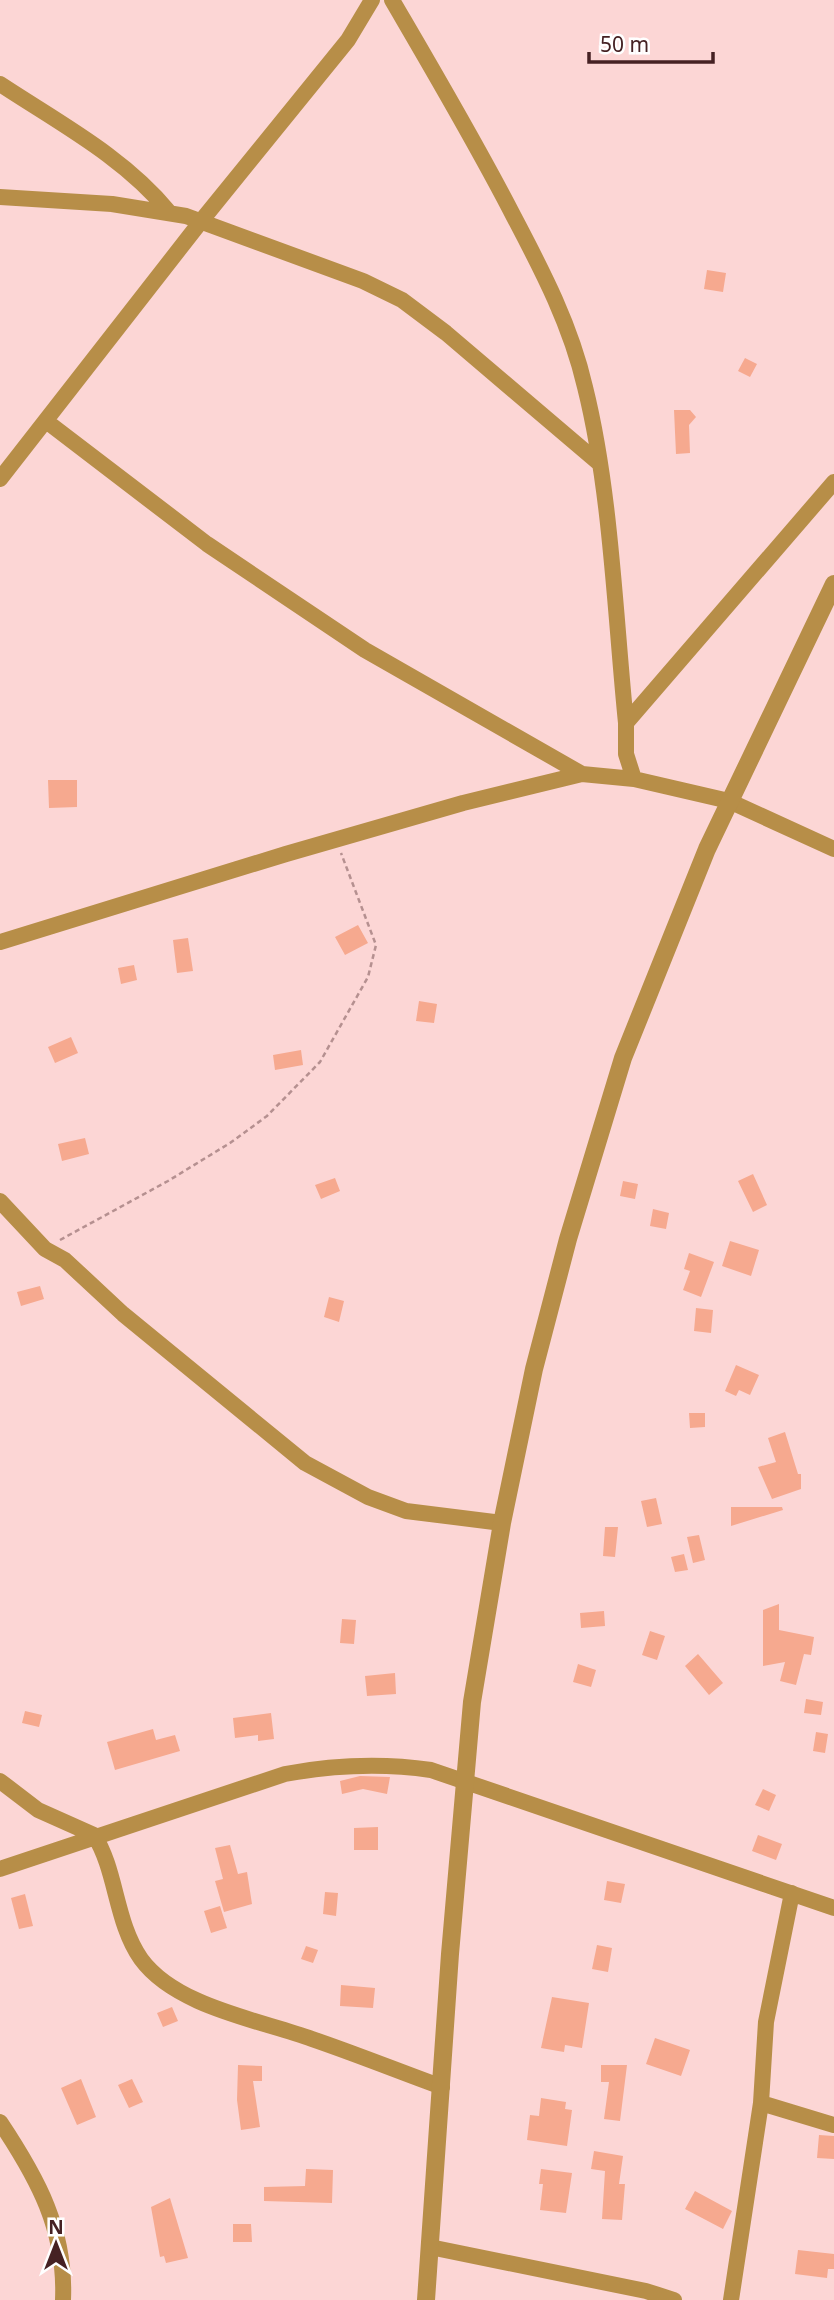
<svg xmlns="http://www.w3.org/2000/svg" width="834" height="2300" font-family="'Noto Sans',sans-serif">
<style>
.building{fill:#f6a98f}
.lines{fill:none;stroke-linecap:round;stroke-linejoin:round}
.path{stroke:#b59090;stroke-width:2.5;stroke-dasharray:5 3.5;stroke-linecap:butt}
.minor{stroke:#b78e48;stroke-width:16}
.tertiary{stroke:#b78e48;stroke-width:18}
</style>
<rect width="100%" height="100%" fill="#fcd6d5"/>
<path class="building" d="M 707,270 L 726,273 L 723,292 L 704,289 Z
M 745,358 L 757,364 L 750,377 L 738,371 Z
M 674,410 L 690,410 L 696,417 L 689,425 L 690,453 L 676,454 Z
M 48,780 L 77,780 L 77,807 L 49,808 Z
M 358,925 L 368,943 L 345,955 L 335,937 Z
M 188,938 L 193,971 L 177,973 L 173,940 Z
M 134,965 L 137,980 L 121,984 L 118,968 Z
M 419,1001 L 437,1004 L 434,1023 L 416,1021 Z
M 71,1037 L 78,1053 L 55,1063 L 48,1047 Z
M 301,1050 L 303,1065 L 275,1070 L 273,1055 Z
M 85,1138 L 89,1154 L 62,1161 L 58,1144 Z
M 753,1174 L 767,1205 L 753,1212 L 738,1181 Z
M 335,1178 L 340,1191 L 321,1199 L 315,1185 Z
M 623,1181 L 638,1184 L 635,1199 L 620,1196 Z
M 653,1209 L 669,1213 L 666,1229 L 650,1226 Z
M 730,1241 L 759,1250 L 751,1276 L 722,1266 Z
M 689,1253 L 714,1262 L 701,1297 L 683,1290 L 690,1271 L 684,1269 Z
M 40,1286 L 44,1299 L 21,1306 L 17,1292 Z
M 329,1297 L 344,1301 L 339,1322 L 324,1317 Z
M 696,1308 L 713,1310 L 711,1333 L 694,1331 Z
M 736,1365 L 759,1375 L 750,1395 L 739,1390 L 736,1396 L 725,1391 Z
M 689,1413 L 705,1413 L 705,1427 L 690,1428 Z
M 785,1432 L 798,1474 L 801,1474 L 801,1489 L 772,1499 L 758,1467 L 776,1462 L 768,1438 Z
M 656,1498 L 662,1524 L 647,1527 L 641,1501 Z
M 731,1507 L 782,1507 L 783,1510 L 731,1526 Z
M 605,1527 L 618,1527 L 615,1557 L 603,1556 Z
M 699,1535 L 705,1560 L 693,1563 L 687,1537 Z
M 684,1554 L 688,1570 L 675,1572 L 671,1557 Z
M 779,1604 L 779,1630 L 814,1637 L 811,1655 L 804,1654 L 796,1685 L 780,1681 L 785,1662 L 763,1666 L 763,1610 Z
M 604,1611 L 605,1626 L 581,1628 L 580,1613 Z
M 342,1619 L 356,1620 L 354,1644 L 340,1643 Z
M 650,1631 L 665,1636 L 657,1660 L 642,1655 Z
M 698,1654 L 723,1683 L 709,1695 L 685,1666 Z
M 578,1664 L 596,1670 L 591,1687 L 573,1682 Z
M 395,1673 L 396,1694 L 367,1696 L 365,1676 Z
M 806,1699 L 823,1702 L 821,1715 L 804,1713 Z
M 25,1711 L 42,1715 L 39,1727 L 22,1723 Z
M 271,1713 L 274,1739 L 258,1741 L 258,1735 L 235,1738 L 233,1718 Z
M 153,1729 L 156,1740 L 175,1735 L 180,1751 L 115,1770 L 107,1742 Z
M 816,1732 L 828,1734 L 825,1753 L 813,1751 Z
M 360,1776 L 390,1777 L 387,1794 L 363,1789 L 342,1794 L 340,1781 Z
M 763,1789 L 776,1795 L 769,1811 L 755,1805 Z
M 378,1827 L 378,1850 L 354,1850 L 354,1828 Z
M 758,1835 L 782,1844 L 776,1860 L 752,1851 Z
M 230,1845 L 238,1874 L 247,1872 L 252,1904 L 224,1912 L 215,1881 L 223,1879 L 215,1848 Z
M 607,1881 L 625,1884 L 621,1903 L 604,1900 Z
M 325,1892 L 338,1893 L 336,1916 L 323,1914 Z
M 25,1894 L 33,1926 L 19,1929 L 11,1898 Z
M 220,1906 L 227,1928 L 211,1933 L 204,1911 Z
M 597,1945 L 612,1948 L 608,1972 L 592,1969 Z
M 306,1946 L 318,1950 L 313,1963 L 301,1959 Z
M 341,1985 L 375,1988 L 373,2008 L 340,2006 Z
M 552,1997 L 589,2003 L 582,2048 L 565,2045 L 564,2052 L 541,2048 Z
M 172,2007 L 178,2021 L 163,2027 L 157,2013 Z
M 655,2038 L 690,2050 L 681,2076 L 646,2064 Z
M 238,2065 L 262,2066 L 262,2081 L 253,2081 L 260,2127 L 241,2130 L 237,2100 Z
M 601,2065 L 627,2065 L 620,2121 L 604,2119 L 609,2082 L 601,2082 Z
M 81,2079 L 96,2117 L 77,2125 L 61,2088 Z
M 132,2079 L 143,2102 L 129,2108 L 118,2085 Z
M 541,2098 L 566,2102 L 565,2109 L 572,2110 L 567,2146 L 527,2140 L 530,2115 L 539,2116 Z
M 819,2135 L 834,2136 L 834,2159 L 817,2158 Z
M 594,2151 L 623,2156 L 619,2184 L 625,2184 L 622,2220 L 602,2219 L 605,2171 L 591,2169 Z
M 306,2169 L 333,2170 L 332,2203 L 264,2201 L 264,2187 L 305,2186 Z
M 541,2169 L 572,2173 L 566,2213 L 540,2210 L 543,2184 L 539,2184 Z
M 695,2191 L 732,2211 L 723,2229 L 685,2209 Z
M 170,2198 L 188,2258 L 166,2263 L 164,2256 L 160,2257 L 151,2207 Z
M 233,2224 L 251,2224 L 252,2242 L 233,2242 Z
M 798,2250 L 834,2254 L 834,2269 L 828,2269 L 827,2278 L 795,2274 Z"/>
<g class="lines">
<path class="path" d="M 60,1240 L 168,1181 L 230,1143 L 267,1116 L 320,1062 L 368,977 L 376,945 L 341,853"/>
<path class="minor" d="M 392,0 C 434,72 476,143 514,217 C 543,272 571,326 585,387 C 611,491 615,615 626,723 L 626,754 L 634,779
M 0,84 C 59,123 124,157 169,212
M 0,197 L 112,204 L 186,216 L 363,281 L 402,300 L 446,333 L 600,464
M 46,421 L 207,544 L 365,650 L 582,774
M 0,479 L 202,220 L 348,40 L 372,0
M 626,723 L 834,482
M 0,942 L 286,854 L 463,803 L 582,774 L 634,779 L 729,801 L 834,849
M 0,1201 L 45,1249 L 65,1260 L 123,1314 L 305,1463 L 368,1497 L 406,1511 L 502,1523
M 0,1781 L 38,1810 L 94,1835 C 117,1871 115,1922 141,1959 C 176,2007 260,2020 312,2039 C 356,2054 398,2071 442,2087
M 0,1869 L 285,1774 C 334,1765 382,1763 431,1770 L 834,1908
M 761,2103 L 834,2125
M 0,2122 C 38,2179 66,2230 63,2300
M 430,2247 L 646,2291 L 674,2300
M 731,2300 L 761,2103 L 766,2022 L 792,1893"/>
<path class="tertiary" d="M 426,2300 L 450,1954 L 472,1702 L 502,1523 L 534,1369 L 568,1239 L 623,1058 L 707,849 L 834,584"/>
</g>
<g transform="translate(56 2244)" stroke="#ffffff" stroke-width="5" paint-order="stroke">
<path d="M0-5L12 26L0 18L-12 26Z" fill="#452123"/>
<text y="-10" font-size="19" font-weight="bold" text-anchor="middle" fill="#452123">N</text>
</g>
<path d="M589 52v10h124v-10" fill="none" stroke="#452123" stroke-width="3.5"/>
<text x="600" y="52" font-size="21" fill="#452123" stroke="#ffffff" stroke-width="5" paint-order="stroke">50 m</text>
</svg>
